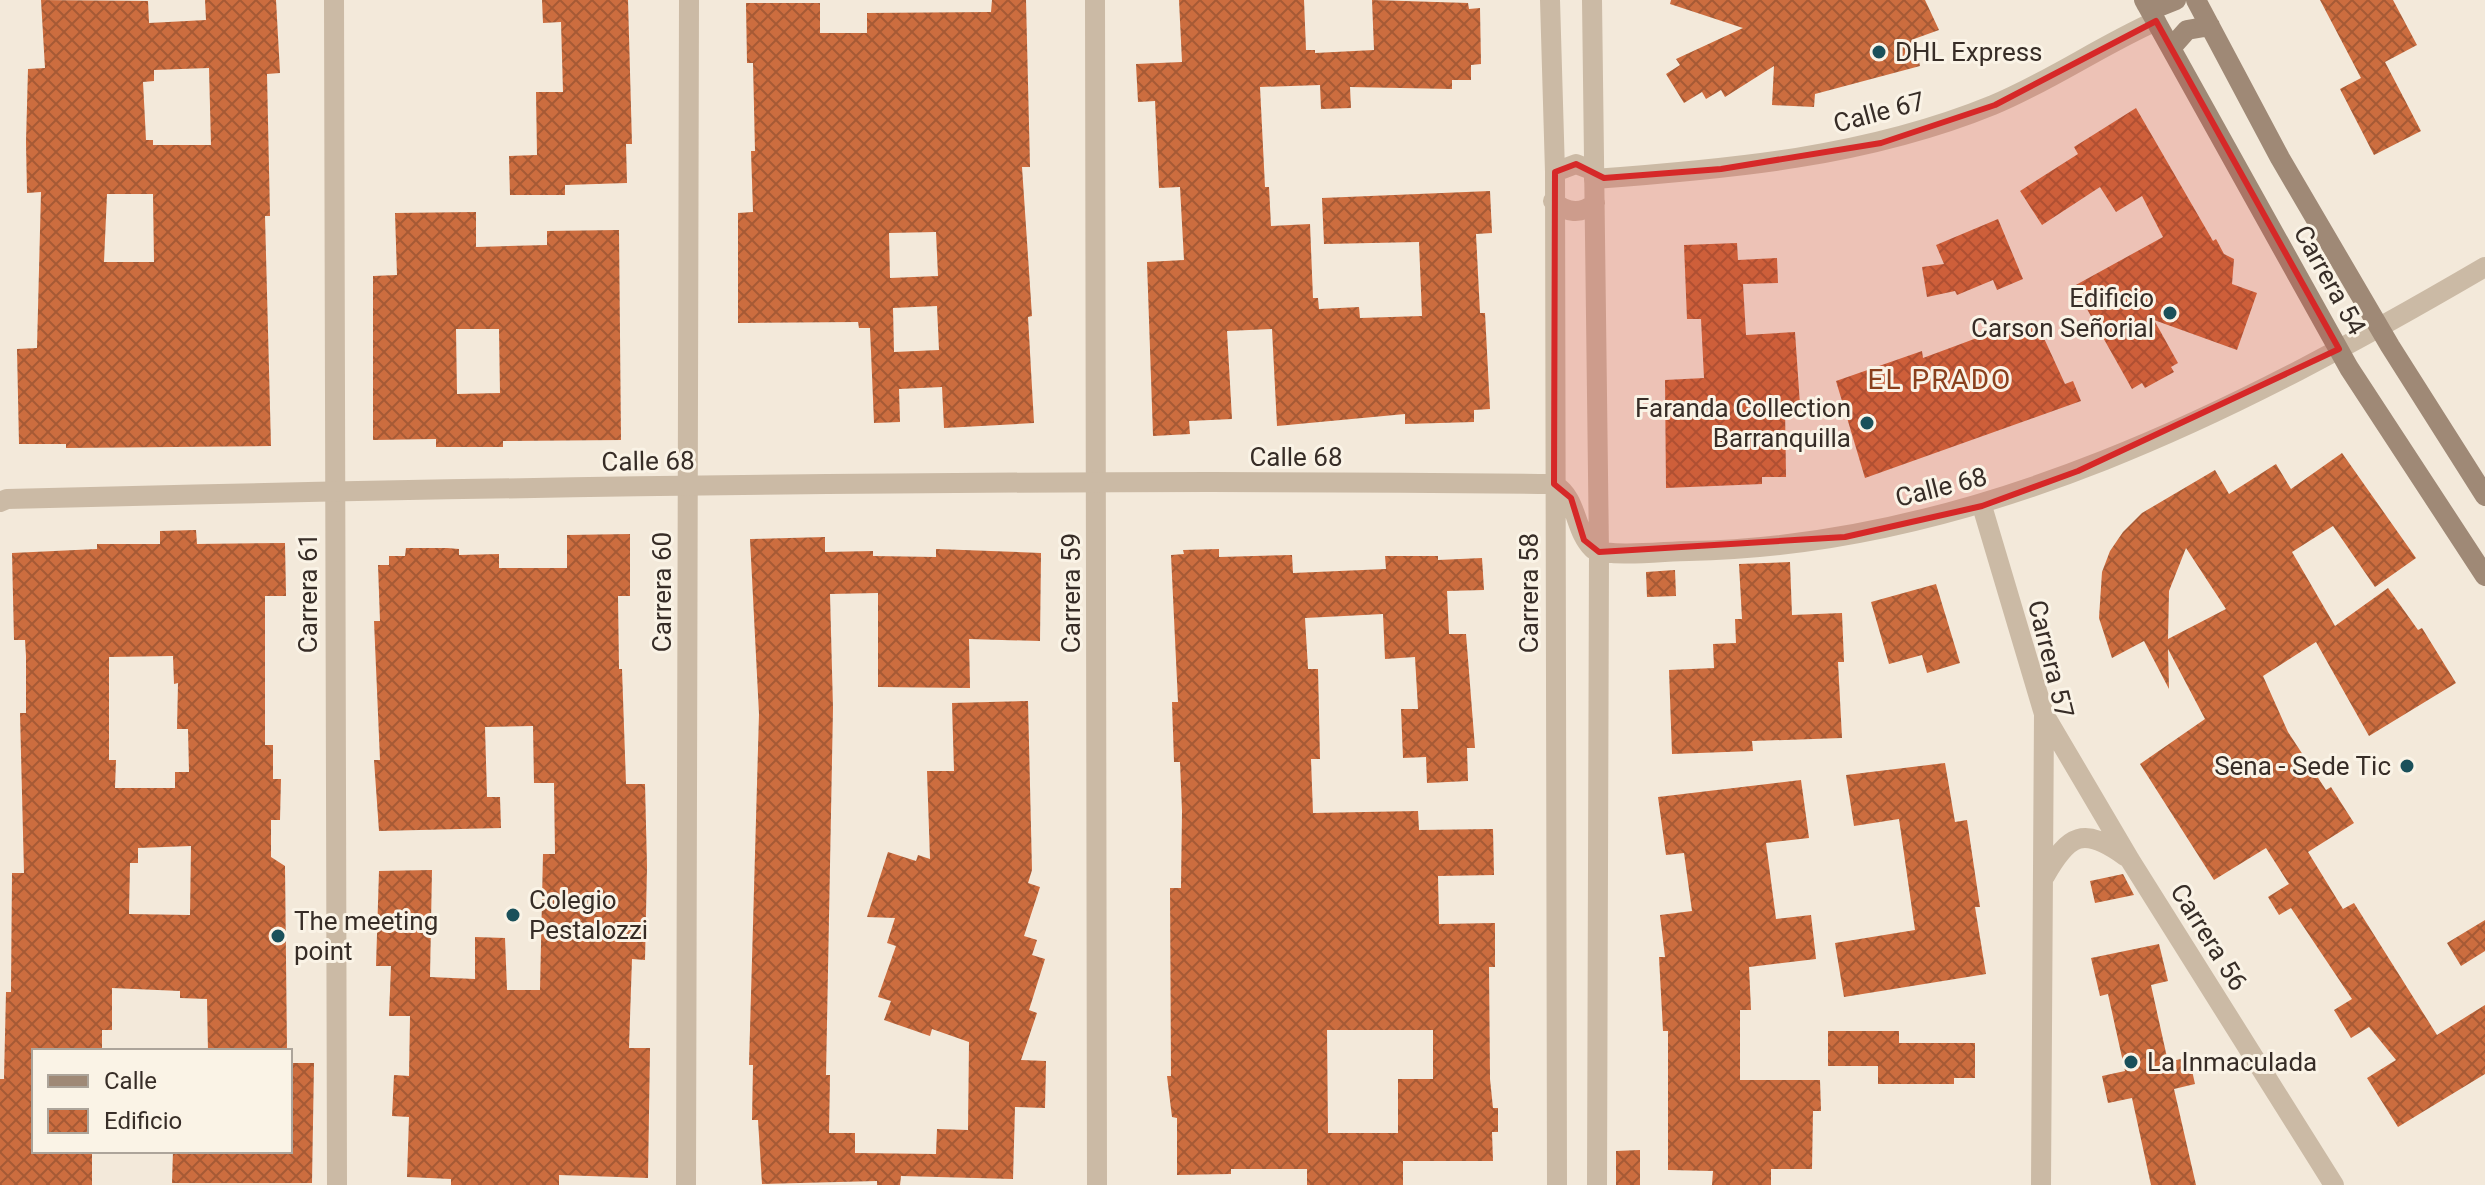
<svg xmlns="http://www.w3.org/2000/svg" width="2485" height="1185" font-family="Roboto,sans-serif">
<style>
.building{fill:url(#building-cross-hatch);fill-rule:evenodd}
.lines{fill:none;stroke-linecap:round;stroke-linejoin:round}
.minor{stroke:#cbbaa5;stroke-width:20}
.tertiary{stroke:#cbbaa5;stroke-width:20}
.secondary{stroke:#9f8976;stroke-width:20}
.marked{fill:#d62828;fill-opacity:0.2;stroke:#d62828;stroke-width:6;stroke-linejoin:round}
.poi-dot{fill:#1a505a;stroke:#faf3e6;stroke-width:3}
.labels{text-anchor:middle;stroke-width:6;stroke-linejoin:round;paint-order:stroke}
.poi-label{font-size:26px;fill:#372d27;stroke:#faf3e6;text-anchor:start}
.street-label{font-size:26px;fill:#372d27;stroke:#faf3e6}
.neighbourhood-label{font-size:28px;letter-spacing:2px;fill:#893f1c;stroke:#faf3e6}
</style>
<defs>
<pattern id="building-cross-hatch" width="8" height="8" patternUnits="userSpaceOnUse" patternTransform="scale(2)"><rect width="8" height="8" fill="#cc6d3f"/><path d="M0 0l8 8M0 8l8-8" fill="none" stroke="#a65a35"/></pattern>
</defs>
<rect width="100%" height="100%" fill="#f3e9da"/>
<path class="building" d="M 41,0 L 148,1 L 149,23 L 206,20 L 205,0 L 276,0 L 280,73 L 267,74 L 270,216 L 265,216 L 271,446 L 66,448 L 66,444 L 19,444 L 17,349 L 37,348 L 41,192 L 27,193 L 26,142 L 28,69 L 45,68 ZM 209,68 L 211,145 L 153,145 L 153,140 L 146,140 L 143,82 L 154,81 L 154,70 ZM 107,194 L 153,194 L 154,262 L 104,262 Z
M 542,0 L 628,0 L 632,144 L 626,144 L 627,183 L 565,185 L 565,195 L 510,195 L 509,156 L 537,155 L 536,92 L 563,92 L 561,22 L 543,23 Z
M 992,0 L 1026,0 L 1030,167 L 1022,167 L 1032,316 L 1028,317 L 1034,423 L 944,428 L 942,387 L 899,389 L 900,422 L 874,423 L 870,328 L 859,328 L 858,322 L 738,323 L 738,213 L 753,212 L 751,151 L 755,151 L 753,63 L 747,63 L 746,3 L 820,3 L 820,33 L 867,33 L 867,13 L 991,12 ZM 936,232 L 938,276 L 890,278 L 889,233 ZM 937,306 L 939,350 L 894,352 L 893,308 Z
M 1179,0 L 1304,0 L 1306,50 L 1315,50 L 1315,53 L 1374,50 L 1372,0 L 1468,3 L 1469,9 L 1480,8 L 1481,64 L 1471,65 L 1471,80 L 1452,80 L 1452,89 L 1350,87 L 1351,108 L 1321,109 L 1320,85 L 1260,87 L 1265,187 L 1269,187 L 1271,226 L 1310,224 L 1313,298 L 1318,298 L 1319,309 L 1359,307 L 1360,318 L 1422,316 L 1419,242 L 1324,244 L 1322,198 L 1490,191 L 1492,233 L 1476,234 L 1480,313 L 1485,313 L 1490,409 L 1474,410 L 1474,422 L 1405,424 L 1405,414 L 1277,426 L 1272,329 L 1227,331 L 1232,419 L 1189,421 L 1190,434 L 1153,436 L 1147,262 L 1184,260 L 1180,187 L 1159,188 L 1155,101 L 1138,102 L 1136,64 L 1182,62 Z
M 1671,0 L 1925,0 L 1939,30 L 1914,39 L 1920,66 L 1815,94 L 1814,107 L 1772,105 L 1774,66 L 1725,97 L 1721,90 L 1706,99 L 1702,92 L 1684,103 L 1666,74 L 1680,65 L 1676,59 L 1743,28 L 1670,4 Z
M 2320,0 L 2393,0 L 2417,45 L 2385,62 L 2421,131 L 2374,155 L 2340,89 L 2361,78 Z
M 2136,108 L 2213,241 L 2216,239 L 2224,254 L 2234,259 L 2232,284 L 2257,293 L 2237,350 L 2154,320 L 2178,363 L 2171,367 L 2174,372 L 2145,388 L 2142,383 L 2132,389 L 2074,286 L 2163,237 L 2142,196 L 2116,212 L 2100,187 L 2042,225 L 2020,191 L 2078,154 L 2074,147 Z
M 476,212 L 476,247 L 547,245 L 547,231 L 619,230 L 621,440 L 503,441 L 503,447 L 436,447 L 436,439 L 373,440 L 373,276 L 397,275 L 395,213 ZM 456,329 L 499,329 L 500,393 L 457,394 Z
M 1998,219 L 2023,279 L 1997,290 L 1993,280 L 1957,295 L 1955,291 L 1927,297 L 1922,267 L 1944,264 L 1936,245 Z
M 1737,243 L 1738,260 L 1777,258 L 1778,283 L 1743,284 L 1746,335 L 1795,332 L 1800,405 L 1785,406 L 1786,477 L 1762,477 L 1762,484 L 1666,488 L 1665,380 L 1704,378 L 1701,319 L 1687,319 L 1684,245 Z
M 2037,323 L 2065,384 L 2073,381 L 2081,401 L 1865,478 L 1836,381 L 1922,351 L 1923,358 L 1993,332 L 1995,338 Z
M 2342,453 L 2416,558 L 2375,587 L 2333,526 L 2292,552 L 2335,626 L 2388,588 L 2418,630 L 2422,628 L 2456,683 L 2369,736 L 2316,642 L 2263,676 L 2288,732 L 2326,790 L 2331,787 L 2354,823 L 2308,852 L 2343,909 L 2354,903 L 2437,1035 L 2485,1005 L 2485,1074 L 2398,1127 L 2367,1078 L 2396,1060 L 2369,1027 L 2351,1038 L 2334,1010 L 2352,999 L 2291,908 L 2279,915 L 2268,897 L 2289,884 L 2266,848 L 2214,880 L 2140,764 L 2205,719 L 2168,649 L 2169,689 L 2144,641 L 2112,658 L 2099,618 L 2102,572 L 2110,551 L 2123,532 L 2142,513 L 2215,470 L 2229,494 L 2276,464 L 2291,489 ZM 2186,548 L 2226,609 L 2168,639 L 2169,591 Z
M 196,530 L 197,544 L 285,543 L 286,596 L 265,596 L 265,745 L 273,745 L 273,779 L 281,779 L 280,820 L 271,820 L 271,857 L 285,866 L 287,1051 L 208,1051 L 207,999 L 180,998 L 180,991 L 112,988 L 112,1030 L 102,1030 L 102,1051 L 34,1051 L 34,1151 L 92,1151 L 92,1185 L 0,1185 L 0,1079 L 4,1079 L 6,992 L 11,992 L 12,873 L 24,873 L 20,713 L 26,713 L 26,656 L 25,640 L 14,640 L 12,553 L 97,549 L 97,544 L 160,544 L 160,531 ZM 173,656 L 174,684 L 178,683 L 177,729 L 188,729 L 189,772 L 175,772 L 175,788 L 115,788 L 116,760 L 109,760 L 109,657 ZM 191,846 L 190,915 L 129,914 L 130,863 L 138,863 L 138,848 Z
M 630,534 L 630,596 L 618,596 L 619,669 L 622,669 L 626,784 L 645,784 L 647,867 L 645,960 L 632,959 L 629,1048 L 650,1048 L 648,1178 L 559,1175 L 559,1185 L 451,1185 L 451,1179 L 407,1177 L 409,1117 L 392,1116 L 394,1075 L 409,1076 L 410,1016 L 389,1016 L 391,966 L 376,966 L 379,871 L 432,870 L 430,977 L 475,979 L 475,937 L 505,938 L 507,990 L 540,990 L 543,854 L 555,854 L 554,783 L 534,783 L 533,726 L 485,727 L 487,797 L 500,797 L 501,828 L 379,831 L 374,760 L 380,760 L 374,621 L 380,621 L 378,565 L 389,565 L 389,556 L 405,556 L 406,548 L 447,548 L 459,549 L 459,555 L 499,554 L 499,568 L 567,568 L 567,535 Z
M 825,537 L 825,552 L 873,551 L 873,556 L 936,557 L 936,549 L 1041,553 L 1040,641 L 969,639 L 970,688 L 878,687 L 878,593 L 830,594 L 833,708 L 826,1075 L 830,1075 L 829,1133 L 855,1133 L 855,1153 L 936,1154 L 937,1129 L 968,1130 L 969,1042 L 932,1029 L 930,1036 L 884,1020 L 891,1001 L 878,997 L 896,946 L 887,943 L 895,918 L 867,917 L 888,852 L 916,861 L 918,855 L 930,859 L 927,771 L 954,771 L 952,703 L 1028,701 L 1032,870 L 1028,883 L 1040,887 L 1024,936 L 1037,940 L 1032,955 L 1045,959 L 1029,1010 L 1037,1013 L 1021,1060 L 1046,1061 L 1045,1108 L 1015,1107 L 1013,1179 L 901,1176 L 900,1185 L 877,1185 L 877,1181 L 762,1184 L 758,1120 L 752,1120 L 753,1065 L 749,1065 L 759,714 L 750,539 Z
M 1219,549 L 1219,557 L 1292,555 L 1293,573 L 1386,569 L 1385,556 L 1438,556 L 1438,560 L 1482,558 L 1484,590 L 1447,591 L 1449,634 L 1466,634 L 1475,748 L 1467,748 L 1468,781 L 1427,783 L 1426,757 L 1403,758 L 1401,709 L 1418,709 L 1415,657 L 1385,659 L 1383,614 L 1305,618 L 1308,669 L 1318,669 L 1320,759 L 1311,759 L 1313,813 L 1418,811 L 1419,830 L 1493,829 L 1494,875 L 1438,876 L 1439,924 L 1495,923 L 1495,967 L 1489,967 L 1490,1079 L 1493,1108 L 1498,1108 L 1498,1132 L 1492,1132 L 1493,1161 L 1403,1161 L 1403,1185 L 1307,1185 L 1307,1169 L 1231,1169 L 1231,1174 L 1177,1175 L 1177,1118 L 1172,1117 L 1167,1076 L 1171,1076 L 1170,888 L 1181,888 L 1182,811 L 1180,762 L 1174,762 L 1172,702 L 1178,702 L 1171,555 L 1184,554 L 1183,550 ZM 1327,1030 L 1433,1030 L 1433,1079 L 1398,1079 L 1398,1133 L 1328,1133 Z
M 1790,562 L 1792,615 L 1842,613 L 1844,662 L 1838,662 L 1842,738 L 1752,741 L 1753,751 L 1672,754 L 1669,670 L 1714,668 L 1713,644 L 1736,643 L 1735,619 L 1742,619 L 1739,564 Z
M 1675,570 L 1676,596 L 1647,597 L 1646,572 Z
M 1936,584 L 1960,663 L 1927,673 L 1922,655 L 1889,664 L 1871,602 Z
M 1945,763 L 1955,822 L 1967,820 L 1980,907 L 1975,907 L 1986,974 L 1844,997 L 1835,943 L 1915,930 L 1899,819 L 1854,826 L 1846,775 Z
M 1801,780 L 1809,838 L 1766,843 L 1776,919 L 1811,915 L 1816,959 L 1749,967 L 1751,1010 L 1740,1010 L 1740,1080 L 1820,1080 L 1821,1111 L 1813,1111 L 1812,1169 L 1771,1169 L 1771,1185 L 1712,1185 L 1713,1171 L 1668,1170 L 1668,1031 L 1663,1031 L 1659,957 L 1665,957 L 1660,915 L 1692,911 L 1684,853 L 1666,855 L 1658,797 Z
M 2123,874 L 2134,895 L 2095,903 L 2090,881 Z
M 2485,920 L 2485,951 L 2461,966 L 2447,943 Z
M 2159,944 L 2168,981 L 2151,985 L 2168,1062 L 2189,1057 L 2195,1084 L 2174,1089 L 2196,1185 L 2151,1185 L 2132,1098 L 2108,1103 L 2102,1076 L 2125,1071 L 2108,994 L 2100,996 L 2091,958 Z
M 1828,1031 L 1899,1031 L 1899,1043 L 1975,1043 L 1975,1078 L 1954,1078 L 1954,1084 L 1878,1084 L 1878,1066 L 1828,1066 Z
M 290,1063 L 314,1063 L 312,1183 L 172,1183 L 173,1151 L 290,1151 Z
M 1640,1150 L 1640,1185 L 1616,1185 L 1616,1151 Z"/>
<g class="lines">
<path class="minor" d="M 334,0 L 337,1185
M 1095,0 L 1097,1185
M 1594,179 C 1730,169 1866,157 1993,105 C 2049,82 2100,46 2156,21
M 1982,506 L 2044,714 L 2041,1185
M 2044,714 L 2130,860 L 2334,1185
M 2045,876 C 2069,834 2083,826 2125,856
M 686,1185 L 689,0"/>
<path class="tertiary" d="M 1550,0 L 1555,172 L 1557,1185
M 1592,0 L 1599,552 L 1597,1185
M 1555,172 L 1576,164 L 1594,171
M 1553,201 C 1566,213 1581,215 1595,203
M 0,502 L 7,499 C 522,486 1038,478 1554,484 C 1579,500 1573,529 1593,549 C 1614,558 1665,551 1689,551 C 1977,546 2242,409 2485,267"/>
<path class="secondary" d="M 2144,0 L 2349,368 L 2485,576
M 2196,0 L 2280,158 L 2390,346 L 2485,496
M 2146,4 L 2161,6 L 2176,0
M 2171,48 L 2187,30 L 2210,26"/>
</g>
<path class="marked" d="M 2156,21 L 2339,349 L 2078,471 L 1982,506 L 1845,537 L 1599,552 L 1584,540 L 1571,498 L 1554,484 L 1555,172 L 1576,164 L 1604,178 L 1721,169 L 1881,143 L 1995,105 Z"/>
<g class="poi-dot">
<circle cx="1879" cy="52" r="8"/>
<circle cx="2170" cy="313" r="8"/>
<circle cx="1867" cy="423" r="8"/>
<circle cx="2407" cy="766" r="8"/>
<circle cx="513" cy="915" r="8"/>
<circle cx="278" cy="936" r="8"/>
<circle cx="2131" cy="1062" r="8"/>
</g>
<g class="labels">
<g class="poi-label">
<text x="1895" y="61">DHL Express</text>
<text x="2154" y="307" text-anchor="end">Edificio<tspan x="2154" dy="30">Carson Señorial</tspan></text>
<text x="1851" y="417" text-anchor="end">Faranda Collection<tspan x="1851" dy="30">Barranquilla</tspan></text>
<text x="2391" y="775" text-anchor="end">Sena - Sede Tic</text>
<text x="529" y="909">Colegio<tspan x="529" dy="30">Pestalozzi</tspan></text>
<text x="294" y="930">The meeting<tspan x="294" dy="30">point</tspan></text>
<text x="2147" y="1071">La Inmaculada</text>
</g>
<g class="street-label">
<text transform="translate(1879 112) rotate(-15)" y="9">Calle 67</text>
<text transform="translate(2330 280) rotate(61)" y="9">Carrera 54</text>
<text x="1296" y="466">Calle 68</text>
<text transform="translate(648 461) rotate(-1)" y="9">Calle 68</text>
<text transform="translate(1941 487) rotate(-14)" y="9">Calle 68</text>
<text transform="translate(662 592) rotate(-90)" y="9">Carrera 60</text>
<text transform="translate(308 593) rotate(-90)" y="9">Carrera 61</text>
<text transform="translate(1071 593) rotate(-90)" y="9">Carrera 59</text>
<text transform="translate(1529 593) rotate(-90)" y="9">Carrera 58</text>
<text transform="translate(2051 659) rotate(76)" y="9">Carrera 57</text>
<text transform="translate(2209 937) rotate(58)" y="9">Carrera 56</text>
</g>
<g class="neighbourhood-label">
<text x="1940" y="389">EL PRADO</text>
</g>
</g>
<rect x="32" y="1049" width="260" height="104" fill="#faf3e6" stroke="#aca49a" stroke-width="2"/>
<rect x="48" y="1075" width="40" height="12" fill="#9f8976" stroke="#aca49a" stroke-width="2"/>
<text x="104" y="1089" font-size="24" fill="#372d27">Calle</text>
<rect x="48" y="1109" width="40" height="24" fill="url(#building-cross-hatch)" stroke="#aca49a" stroke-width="2"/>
<text x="104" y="1129" font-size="24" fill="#372d27">Edificio</text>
</svg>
